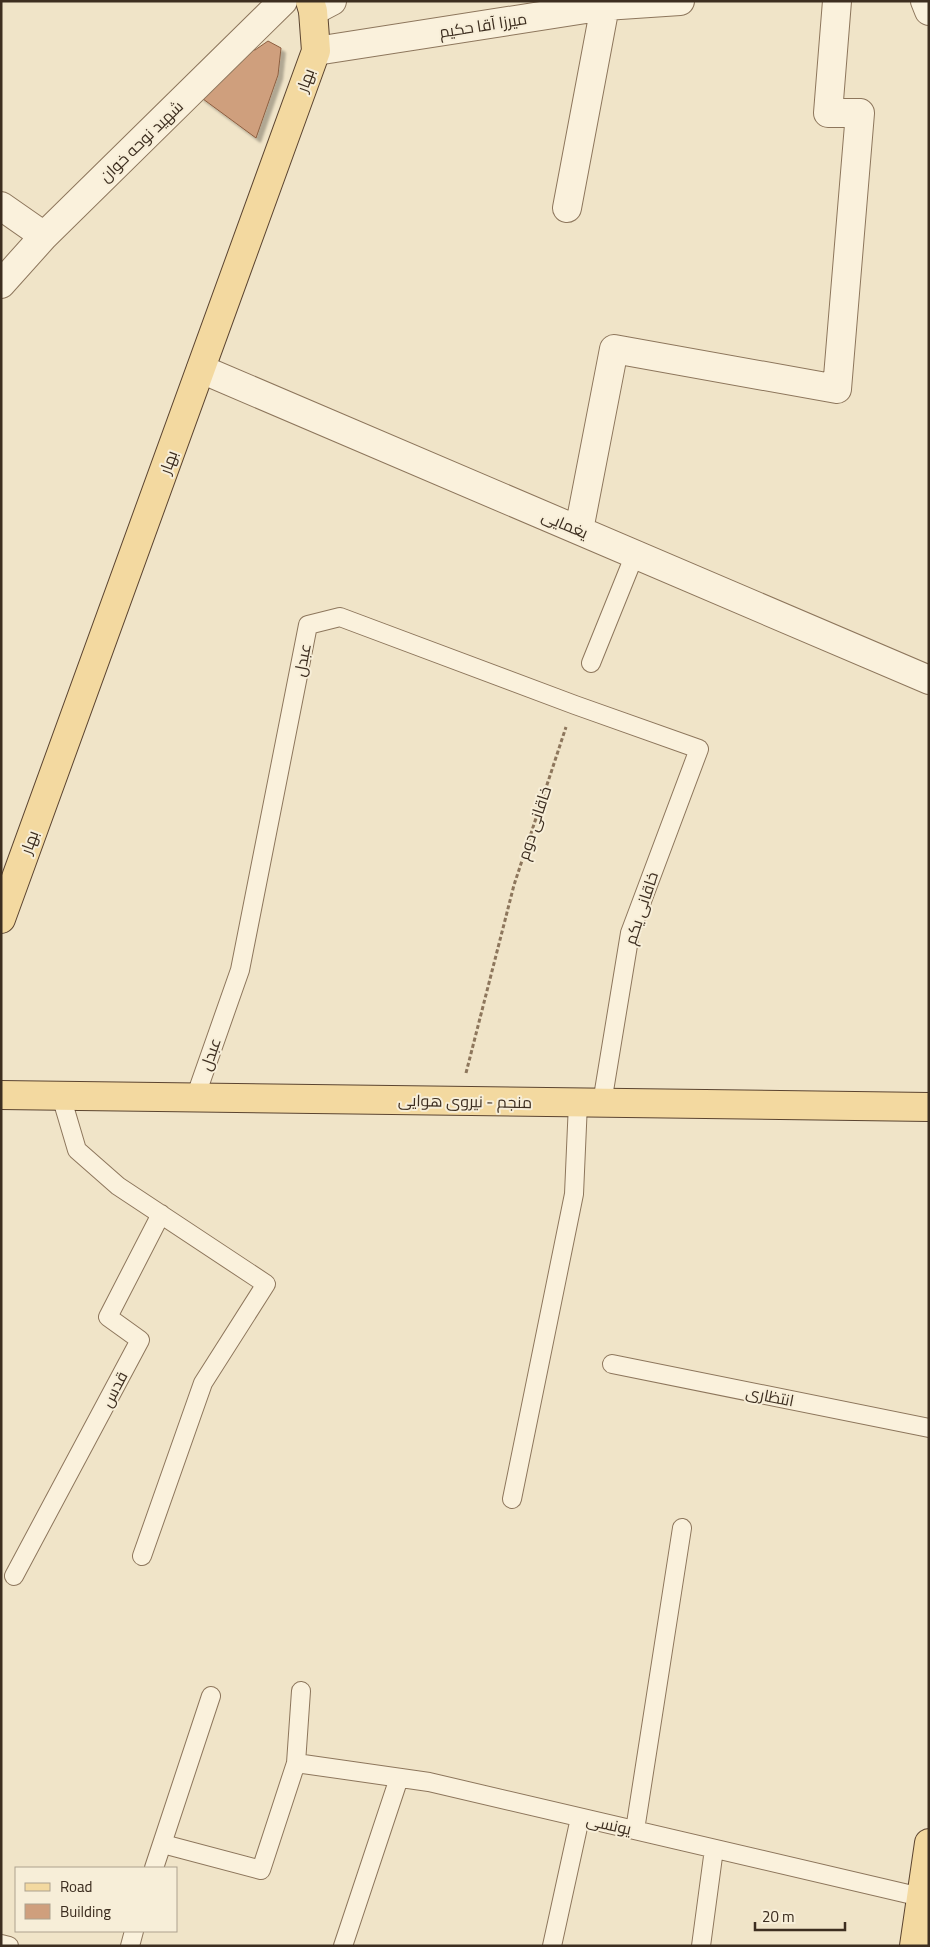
<svg xmlns="http://www.w3.org/2000/svg" width="930" height="1947" font-family="Georgia,Cairo,serif">
<style>
.building{fill:#cf9f7d;stroke:#8d5f41;filter:url(#shadow)}
.lines{fill:none;stroke-linecap:round;stroke-linejoin:round}
.lane-casing{stroke:#8d765c;stroke-width:20}
.street-casing{stroke:#8d765c;stroke-width:30}
.primary-casing{stroke:#5b4430;stroke-width:30}
.path{stroke:#8d765c;stroke-width:3;stroke-dasharray:4 2.5;stroke-linecap:butt}
.lane{stroke:#faf1dc;stroke-width:18}
.street{stroke:#faf1dc;stroke-width:28}
.primary{stroke:#f3d9a0;stroke-width:28}
.labels{text-anchor:middle;stroke-width:4;stroke-linejoin:round;paint-order:stroke}
.street-label{font-size:16px;fill:#3d2e20;stroke:#f7eed8}
</style>
<defs>
<filter id="shadow"><feDropShadow dx="4.5" dy="4.5" stdDeviation="1" flood-color="#0004"/></filter>
</defs>
<rect width="100%" height="100%" fill="#f0e4c8"/>
<path class="building" d="M 268,41 L 281,48 L 278,75 L 256,138 L 199,96 L 245,48 L 255,50 Z"/>
<g class="lines">
<defs>
<path id="lane" d="M 591,663 L 635,554
M 61,1096 L 77,1150 L 118,1186 L 266,1284 L 203,1383 L 142,1556
M 195,1098 L 240,970 L 308,625 L 340,617 L 575,705 L 699,749 L 630,933 L 602,1103
M 612,1364 L 929,1428
M 512,1499 L 574,1194 L 578,1103
M 14,1576 L 140,1340 L 108,1317 L 161,1214
M 296,1763 L 429,1782 L 921,1897
M 635,1830 L 682,1528
M 163,1844 L 261,1870 L 296,1763 L 301,1691
M 154,1868 L 211,1696
M 1,1944 L 9,1946
M 130,1946 L 134,1931
M 343,1946 L 399,1778
M 552,1946 L 580,1818
M 701,1946 L 714,1849"/>
<path id="street" d="M 925,1 L 929,11
M 313,11 L 332,1
M 316,51 L 605,6 L 680,1
M 1,206 L 44,236
M 567,208 L 605,6
M 1,284 L 44,236 L 283,1
M 201,369 L 929,680
M 579,530 L 614,349 L 837,389 L 860,113 L 828,113 L 837,1"/>
<path id="primary" d="M 1,919 L 316,51 L 313,11 L 310,1
M 1,1095 L 929,1107
M 914,1946 L 929,1843"/>
</defs>
<use href="#lane" class="lane-casing"/>
<use href="#street" class="street-casing"/>
<use href="#primary" class="primary-casing"/>
<path class="path" d="M 466,1073 L 514,885 L 566,727"/>
<use href="#lane" class="lane"/>
<use href="#street" class="street"/>
<use href="#primary" class="primary"/>
</g>
<g class="labels">
<g class="street-label">
<text transform="translate(483 25) rotate(-9)" y="6">میرزا آقا حکیم</text>
<text transform="translate(305 80) rotate(-70)" y="6">بهار</text>
<text transform="translate(141 141) rotate(-44)" y="6">شهید نوحه خوان</text>
<text transform="translate(168 462) rotate(-70)" y="6">بهار</text>
<text transform="translate(565 524) rotate(23)" y="6">یغمایی</text>
<text transform="translate(302 660) rotate(-79)" y="6">عبدل</text>
<text transform="translate(534 823) rotate(-72)" y="6">خاقانی دوم</text>
<text transform="translate(29 842) rotate(-70)" y="6">بهار</text>
<text transform="translate(641 908) rotate(-72)" y="6">خاقانی یکم</text>
<text transform="translate(210 1054) rotate(-71)" y="6">عبدل</text>
<text transform="translate(465 1101) rotate(1)" y="6">منجم - نیروی هوایی</text>
<text transform="translate(114 1389) rotate(-62)" y="6">قدس</text>
<text transform="translate(770 1396) rotate(11)" y="6">انتظاری</text>
<text transform="translate(609 1824) rotate(13)" y="6">یونسی</text>
</g>
</g>
<rect width="930" height="1947" fill="none" stroke="#3d2e20" stroke-width="5"/>
<rect x="15" y="1867" width="162" height="65" fill="#f7eed8" stroke="#ada18e"/>
<rect x="25" y="1883" width="25" height="8" fill="#f3d9a0" stroke="#ada18e"/>
<text x="60" y="1892" font-size="15" fill="#3d2e20">Road</text>
<rect x="25" y="1904" width="25" height="15" fill="#cf9f7d" stroke="#ada18e"/>
<text x="60" y="1917" font-size="15" fill="#3d2e20">Building</text>
<path d="M755 1922v8h90v-8" fill="none" stroke="#3d2e20" stroke-width="2.5"/>
<text x="762" y="1922" font-size="15" fill="#3d2e20" stroke="#f7eed8" stroke-width="4" paint-order="stroke">20 m</text>
</svg>
